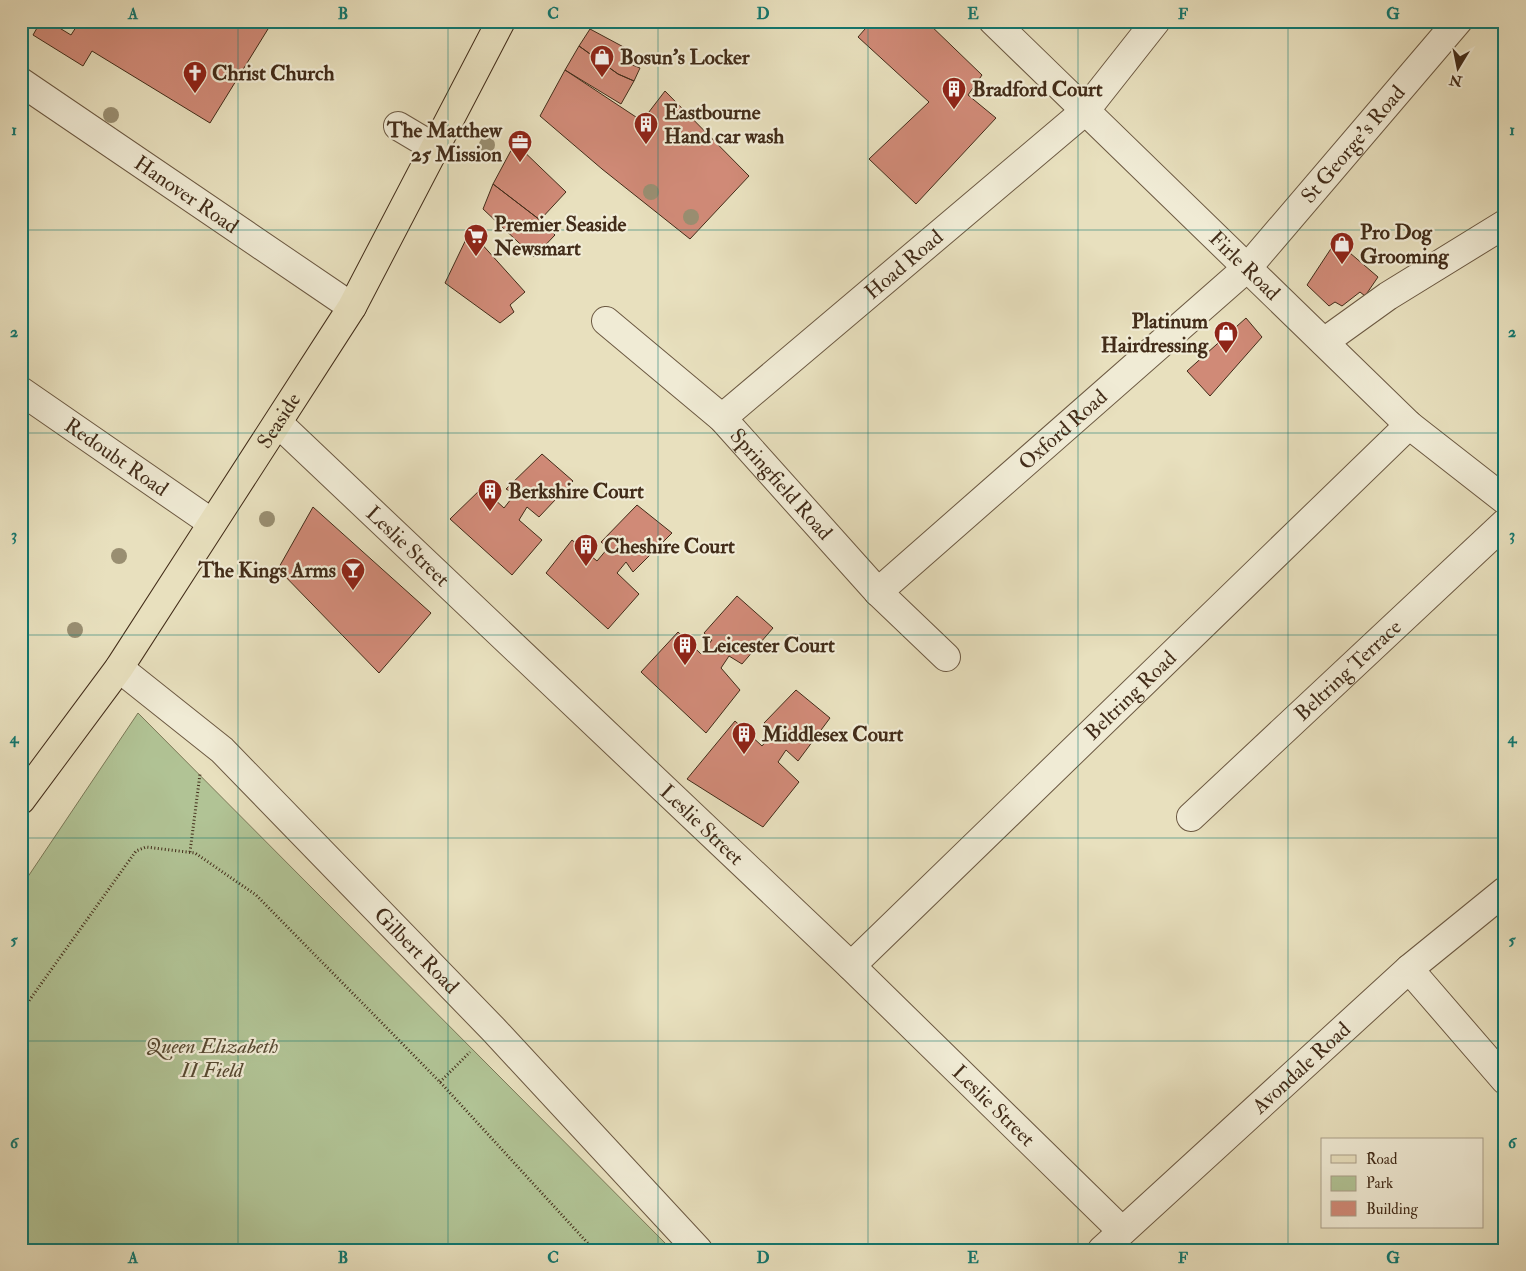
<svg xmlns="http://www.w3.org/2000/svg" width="1526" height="1271" font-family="'IM FELL Double Pica',serif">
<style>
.green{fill:#b1c395;stroke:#7a7857}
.building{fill:#d08a77;stroke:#422c19}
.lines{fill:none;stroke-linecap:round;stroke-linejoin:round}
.minor-casing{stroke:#6c5942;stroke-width:30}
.major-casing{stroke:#422c19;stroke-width:30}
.path{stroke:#422c19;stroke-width:3;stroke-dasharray:1 2.5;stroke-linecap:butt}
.minor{stroke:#f0ebd5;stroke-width:28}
.major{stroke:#e8e0be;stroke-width:28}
.tree{fill:#998e71}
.grid{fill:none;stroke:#0f766e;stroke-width:1;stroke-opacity:0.55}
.labels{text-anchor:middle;stroke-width:4.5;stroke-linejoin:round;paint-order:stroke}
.poi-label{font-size:21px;font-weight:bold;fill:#422c19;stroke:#f0ebd5;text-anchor:start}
.street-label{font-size:21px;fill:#422c19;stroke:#f0ebd5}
.park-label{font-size:21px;font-style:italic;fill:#584a32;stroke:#f0ebd5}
.neatline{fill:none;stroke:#0f766e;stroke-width:2}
.grid-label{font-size:16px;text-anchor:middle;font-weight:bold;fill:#0f766e}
</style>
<rect width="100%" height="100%" fill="#e8e0be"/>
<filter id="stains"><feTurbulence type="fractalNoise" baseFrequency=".004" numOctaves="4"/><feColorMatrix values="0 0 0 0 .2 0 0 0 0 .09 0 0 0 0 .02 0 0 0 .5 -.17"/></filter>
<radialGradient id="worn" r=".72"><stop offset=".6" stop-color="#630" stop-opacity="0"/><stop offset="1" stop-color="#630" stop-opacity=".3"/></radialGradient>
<path class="green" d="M 138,713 L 672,1250 L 21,1250 L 21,887 Z"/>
<path class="building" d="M 41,21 L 48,21 L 71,35 L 80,21 L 255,21 L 268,29 L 210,123 L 92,51 L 83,66 L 33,35 Z
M 872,21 L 926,21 L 982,75 L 968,95 L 996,118 L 916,204 L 869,159 L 929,102 L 858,37 Z
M 590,29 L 631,51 L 625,62 L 640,68 L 634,81 L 618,74 L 579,46 Z
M 579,46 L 618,74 L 634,81 L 621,104 L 565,70 Z
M 565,70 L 642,121 L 665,91 L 749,176 L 690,239 L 602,169 L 540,116 Z
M 515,143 L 566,192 L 540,220 L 493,184 Z
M 493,184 L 540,220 L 555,235 L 534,257 L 483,209 Z
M 470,231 L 525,292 L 510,305 L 514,312 L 500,323 L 445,283 Z
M 1336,241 L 1378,277 L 1365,296 L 1360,292 L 1342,306 L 1335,302 L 1329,306 L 1307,285 Z
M 1246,318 L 1262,337 L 1210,396 L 1187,371 Z
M 542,454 L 573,481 L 539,517 L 527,507 L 519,520 L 542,540 L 512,575 L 450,519 L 482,488 L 504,508 L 515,494 L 506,489 Z
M 637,505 L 672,533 L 633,572 L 626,562 L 617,573 L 639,594 L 608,629 L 546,573 L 572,540 L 597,561 L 608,548 L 601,542 Z
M 313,507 L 431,613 L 379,673 L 278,569 Z
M 737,596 L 773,628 L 742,664 L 729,656 L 721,668 L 740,690 L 706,733 L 641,672 L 678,632 L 701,654 L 712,640 L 704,633 Z
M 796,690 L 830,718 L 798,761 L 786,750 L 778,762 L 799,782 L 763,827 L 687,779 L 735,721 L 762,746 L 774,732 L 764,723 Z"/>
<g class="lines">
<defs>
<g id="minor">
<path id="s1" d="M 993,21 L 1409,425 L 1505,500"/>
<path id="s2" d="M 21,82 L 352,307"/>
<path d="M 398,126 L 435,148"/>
<path id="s3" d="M 606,321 L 722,418 L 878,592 L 946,657"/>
<path d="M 1324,342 L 1388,296 L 1505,224"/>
<path id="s4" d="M 21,391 L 212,523"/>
<path id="s5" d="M 722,418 L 1085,111 L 1156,21"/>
<path id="s6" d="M 278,423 L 851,966 L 1122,1231"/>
<path id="s7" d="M 878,592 L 1248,267 L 1458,21"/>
<path id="s8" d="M 119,668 L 222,750 L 493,1029 L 698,1250"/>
<path id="s9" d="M 1191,817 L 1505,523"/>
<path id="s10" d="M 851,966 L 1409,425"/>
<path d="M 1409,969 L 1505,1080"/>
<path id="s11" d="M 1102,1250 L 1409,969 L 1505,891"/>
</g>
<g id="major">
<path id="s12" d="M 21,800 L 119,668 L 352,307 L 501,21"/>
</g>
</defs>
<use href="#minor" class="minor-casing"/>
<use href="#major" class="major-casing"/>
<path class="path" d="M 190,852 L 200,774
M 21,1012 L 136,851 L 146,847 L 195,853 L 256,895 L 440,1082 L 594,1250
M 440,1082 L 470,1052"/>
<use href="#minor" class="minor"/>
<use href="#major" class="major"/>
</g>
<g class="tree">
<circle cx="111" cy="115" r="8"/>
<circle cx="487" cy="145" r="8"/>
<circle cx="651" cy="192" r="8"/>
<circle cx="691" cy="217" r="8"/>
<circle cx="267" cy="519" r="8"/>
<circle cx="119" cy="556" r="8"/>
<circle cx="75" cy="630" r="8"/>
</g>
<path class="grid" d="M 238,21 L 238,1250M 448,21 L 448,1250M 658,21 L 658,1250M 868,21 L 868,1250M 1078,21 L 1078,1250M 1288,21 L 1288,1250M 21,230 L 1505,230M 21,433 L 1505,433M 21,635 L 1505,635M 21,838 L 1505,838M 21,1041 L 1505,1041"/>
<defs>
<symbol id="shop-pin" viewBox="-11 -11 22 30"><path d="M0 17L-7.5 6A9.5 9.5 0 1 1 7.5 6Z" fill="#8f2418" stroke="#f0ebd5"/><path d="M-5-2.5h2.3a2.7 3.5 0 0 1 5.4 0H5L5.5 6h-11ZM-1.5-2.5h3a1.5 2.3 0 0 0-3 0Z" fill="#fff"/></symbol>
<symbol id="church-pin" viewBox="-11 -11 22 30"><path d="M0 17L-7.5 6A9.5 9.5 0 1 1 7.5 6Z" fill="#8f2418" stroke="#f0ebd5"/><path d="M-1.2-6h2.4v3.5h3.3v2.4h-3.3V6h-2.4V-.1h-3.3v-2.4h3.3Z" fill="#fff"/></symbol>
<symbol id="building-pin" viewBox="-11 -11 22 30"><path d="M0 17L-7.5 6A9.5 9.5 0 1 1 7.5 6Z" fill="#8f2418" stroke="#f0ebd5"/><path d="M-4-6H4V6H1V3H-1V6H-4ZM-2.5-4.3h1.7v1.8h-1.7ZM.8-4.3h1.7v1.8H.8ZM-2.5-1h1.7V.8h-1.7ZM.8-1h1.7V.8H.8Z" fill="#fff"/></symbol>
<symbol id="office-pin" viewBox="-11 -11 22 30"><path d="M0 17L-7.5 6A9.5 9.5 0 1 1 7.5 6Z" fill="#8f2418" stroke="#f0ebd5"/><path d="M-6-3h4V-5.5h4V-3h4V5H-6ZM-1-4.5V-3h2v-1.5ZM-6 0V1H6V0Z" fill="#fff"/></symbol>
<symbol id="supermarket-pin" viewBox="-11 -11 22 30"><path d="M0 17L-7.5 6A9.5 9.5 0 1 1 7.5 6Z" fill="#8f2418" stroke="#f0ebd5"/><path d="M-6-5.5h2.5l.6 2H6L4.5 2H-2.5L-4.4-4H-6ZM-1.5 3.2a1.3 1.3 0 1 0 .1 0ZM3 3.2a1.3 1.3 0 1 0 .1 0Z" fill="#fff"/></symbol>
<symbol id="bar-pin" viewBox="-11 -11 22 30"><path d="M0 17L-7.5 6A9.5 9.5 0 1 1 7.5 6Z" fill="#8f2418" stroke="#f0ebd5"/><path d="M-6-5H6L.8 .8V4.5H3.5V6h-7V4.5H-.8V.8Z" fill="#fff"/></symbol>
</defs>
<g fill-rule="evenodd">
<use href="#shop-pin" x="588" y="43" width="28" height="38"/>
<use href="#church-pin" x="181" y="59" width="28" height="38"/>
<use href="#building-pin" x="940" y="75" width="28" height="38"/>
<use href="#building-pin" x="632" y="110" width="28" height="38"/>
<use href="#office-pin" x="506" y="128" width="28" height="38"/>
<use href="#supermarket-pin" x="462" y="222" width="28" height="38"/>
<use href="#shop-pin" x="1328" y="230" width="28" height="38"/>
<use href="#shop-pin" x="1212" y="319" width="28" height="38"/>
<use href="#building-pin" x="476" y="477" width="28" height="38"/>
<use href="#building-pin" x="572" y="532" width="28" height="38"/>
<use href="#bar-pin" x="339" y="556" width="28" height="38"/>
<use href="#building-pin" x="671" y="631" width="28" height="38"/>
<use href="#building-pin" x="730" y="720" width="28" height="38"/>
</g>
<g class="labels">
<g class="poi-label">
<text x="620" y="64">Bosun's Locker</text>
<text x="212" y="80">Christ Church</text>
<text x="972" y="96">Bradford Court</text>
<text x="664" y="119">Eastbourne<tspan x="664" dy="24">Hand car wash</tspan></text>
<text x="502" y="137" text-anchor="end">The Matthew<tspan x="502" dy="24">25 Mission</tspan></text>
<text x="494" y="231">Premier Seaside<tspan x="494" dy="24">Newsmart</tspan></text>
<text x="1360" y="239">Pro Dog<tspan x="1360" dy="24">Grooming</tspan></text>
<text x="1208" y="328" text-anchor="end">Platinum<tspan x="1208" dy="24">Hairdressing</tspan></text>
<text x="508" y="498">Berkshire Court</text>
<text x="604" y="553">Cheshire Court</text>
<text x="336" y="577" text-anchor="end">The Kings Arms</text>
<text x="702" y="652">Leicester Court</text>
<text x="762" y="741">Middlesex Court</text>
</g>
<g class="street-label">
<text dy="7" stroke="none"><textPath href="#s7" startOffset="654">St George's Road</textPath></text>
<text dy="7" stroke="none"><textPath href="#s2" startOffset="200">Hanover Road</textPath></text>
<text dy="7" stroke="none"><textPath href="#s5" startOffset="238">Hoad Road</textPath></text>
<text dy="7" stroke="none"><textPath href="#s1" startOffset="351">Firle Road</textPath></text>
<text dy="7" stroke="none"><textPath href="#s12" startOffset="459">Seaside</textPath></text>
<text dy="7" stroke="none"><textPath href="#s7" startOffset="246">Oxford Road</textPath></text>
<text dy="7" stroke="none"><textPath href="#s4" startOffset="116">Redoubt Road</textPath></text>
<text dy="7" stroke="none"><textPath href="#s3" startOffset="240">Springfield Road</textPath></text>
<text dy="7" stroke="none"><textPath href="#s6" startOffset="179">Leslie Street</textPath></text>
<text dy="7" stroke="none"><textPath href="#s9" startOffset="215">Beltring Terrace</textPath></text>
<text dy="7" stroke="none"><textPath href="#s10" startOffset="389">Beltring Road</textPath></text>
<text dy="7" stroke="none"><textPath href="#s6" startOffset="584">Leslie Street</textPath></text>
<text dy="7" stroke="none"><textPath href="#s8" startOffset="411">Gilbert Road</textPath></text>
<text dy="7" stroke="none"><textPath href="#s11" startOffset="270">Avondale Road</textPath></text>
<text dy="7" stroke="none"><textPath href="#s6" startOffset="989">Leslie Street</textPath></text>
</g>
<g class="park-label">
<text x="212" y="1053">Queen Elizabeth<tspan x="212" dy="24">II Field</tspan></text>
</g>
</g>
<rect width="1526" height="1271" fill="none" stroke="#e8e0be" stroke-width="55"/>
<rect x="1321" y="1138" width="162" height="90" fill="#f0ebd5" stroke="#aa9f8a"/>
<rect x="1331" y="1155" width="25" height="8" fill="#e8e0be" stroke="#aa9f8a"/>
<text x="1366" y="1164" font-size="15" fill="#422c19">Road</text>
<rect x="1331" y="1176" width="25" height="15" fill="#b1c395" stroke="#aa9f8a"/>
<text x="1366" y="1188" font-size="15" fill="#422c19">Park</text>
<rect x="1331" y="1201" width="25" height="15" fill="#d08a77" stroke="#aa9f8a"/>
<text x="1366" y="1214" font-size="15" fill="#422c19">Building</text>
<g transform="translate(1458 68) rotate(190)" stroke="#f0ebd5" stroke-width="4" paint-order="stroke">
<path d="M0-4L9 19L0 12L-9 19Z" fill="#422c19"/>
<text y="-8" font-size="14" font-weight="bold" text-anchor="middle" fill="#422c19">N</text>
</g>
<rect x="28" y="28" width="1470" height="1216" class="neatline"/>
<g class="grid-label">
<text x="133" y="19">A</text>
<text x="343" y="19">B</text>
<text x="553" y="19">C</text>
<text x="763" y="19">D</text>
<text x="973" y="19">E</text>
<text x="1183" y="19">F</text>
<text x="1393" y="19">G</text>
<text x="14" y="135">1</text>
<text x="1512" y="135">1</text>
<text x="14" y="337">2</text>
<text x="1512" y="337">2</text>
<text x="14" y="540">3</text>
<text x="1512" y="540">3</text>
<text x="14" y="743">4</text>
<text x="1512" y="743">4</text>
<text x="14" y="945">5</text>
<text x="1512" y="945">5</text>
<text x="14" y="1148">6</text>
<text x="1512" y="1148">6</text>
<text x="133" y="1263">A</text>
<text x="343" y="1263">B</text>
<text x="553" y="1263">C</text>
<text x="763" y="1263">D</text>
<text x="973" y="1263">E</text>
<text x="1183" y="1263">F</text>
<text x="1393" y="1263">G</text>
</g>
<rect width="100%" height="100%" filter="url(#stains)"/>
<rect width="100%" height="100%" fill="url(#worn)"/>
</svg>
